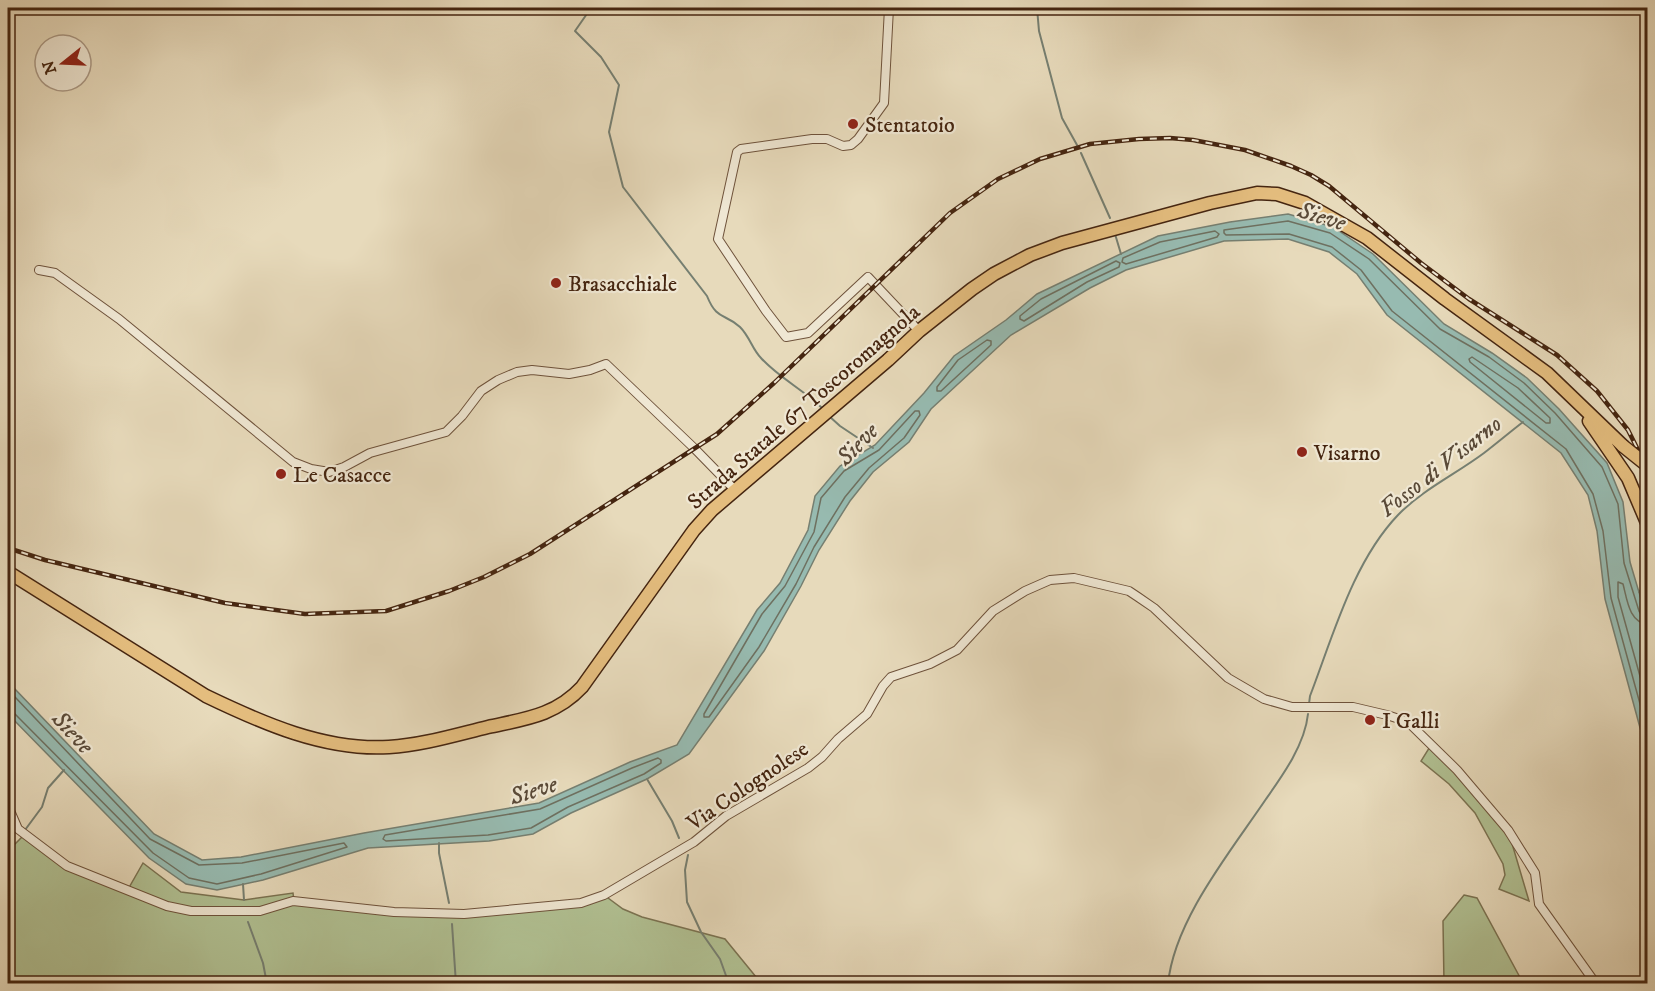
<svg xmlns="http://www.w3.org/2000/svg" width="1655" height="991" font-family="'IM FELL DW Pica',serif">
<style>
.green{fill:#b1c193;stroke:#7b7352;stroke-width:1.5}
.water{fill:#97bbb1;stroke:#767f71;stroke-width:1.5}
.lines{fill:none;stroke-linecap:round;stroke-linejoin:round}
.shore{stroke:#6e7060;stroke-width:1.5}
.stream{stroke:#767f71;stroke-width:2}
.street-casing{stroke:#6e523b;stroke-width:10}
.primary-casing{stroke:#452510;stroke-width:15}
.street{stroke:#efe7d3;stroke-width:8}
.primary{stroke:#e4bd7e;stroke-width:12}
.rail-casing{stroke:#452510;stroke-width:4.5}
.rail{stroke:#efe7d3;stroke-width:2;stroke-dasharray:7;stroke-linecap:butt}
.primary-bridge-casing{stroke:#452510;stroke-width:15;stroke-linecap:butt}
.primary-bridge{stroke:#e4bd7e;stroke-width:12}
.poi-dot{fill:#8f2418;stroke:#efe7d3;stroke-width:2}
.labels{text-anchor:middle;stroke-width:4.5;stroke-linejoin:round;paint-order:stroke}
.poi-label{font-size:22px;fill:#452510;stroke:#efe7d3;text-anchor:start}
.street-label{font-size:22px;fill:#452510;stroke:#efe7d3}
.water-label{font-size:24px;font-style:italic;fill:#5a4a38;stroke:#efe7d3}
</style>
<rect width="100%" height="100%" fill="#e7dabb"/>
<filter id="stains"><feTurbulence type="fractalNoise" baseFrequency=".00333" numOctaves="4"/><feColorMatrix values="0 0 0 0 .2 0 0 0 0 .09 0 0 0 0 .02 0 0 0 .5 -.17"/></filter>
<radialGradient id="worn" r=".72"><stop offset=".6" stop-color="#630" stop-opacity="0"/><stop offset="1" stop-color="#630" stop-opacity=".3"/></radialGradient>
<path class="green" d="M 1431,745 L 1508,830 L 1529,901 L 1499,889 L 1505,875 L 1503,864 L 1475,813 L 1449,784 L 1421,761 Z
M 24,835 L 51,855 L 127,891 L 143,863 L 181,892 L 244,900 L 293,893 L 294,901 L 464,914 L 581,903 L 604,895 L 623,909 L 642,917 L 725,939 L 761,983 L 8,983 L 8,843 L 13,846 Z
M 1464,895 L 1477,898 L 1523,983 L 1444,983 L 1443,921 Z"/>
<path class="water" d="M 1288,214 L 1333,227 L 1373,254 L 1444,324 L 1492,353 L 1527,378 L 1559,409 L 1607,463 L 1623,502 L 1630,562 L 1647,619 L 1647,762 L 1645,746 L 1605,599 L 1597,531 L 1588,495 L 1561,453 L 1387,315 L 1357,274 L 1329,252 L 1288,239 L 1224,241 L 1126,270 L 1090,288 L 1011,335 L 931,409 L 909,442 L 873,472 L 850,501 L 819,550 L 801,586 L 764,651 L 689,754 L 647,779 L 571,813 L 533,834 L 489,841 L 368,848 L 263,880 L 217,890 L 186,884 L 149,858 L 8,714 L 8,695 L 13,687 L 154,834 L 202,860 L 241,857 L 364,833 L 539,803 L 630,762 L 677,745 L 757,610 L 780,583 L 808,530 L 815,496 L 840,466 L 875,445 L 924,393 L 954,356 L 1006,320 L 1037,294 L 1158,236 L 1230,222 Z"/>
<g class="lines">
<path class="shore" d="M 1215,231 L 1219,234 L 1217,237 L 1126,264 L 1122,262 L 1123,258 L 1160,242 Z
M 1116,261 L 1120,263 L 1119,267 L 1087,282 L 1024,321 L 1020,319 L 1020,316 L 1041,299 Z
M 987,340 L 991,341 L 991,345 L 941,391 L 937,391 L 937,387 L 958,360 Z
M 1472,357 L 1518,388 L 1550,418 L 1550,423 L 1546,423 L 1470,362 L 1469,359 Z
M 915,411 L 919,411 L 920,415 L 904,438 L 869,468 L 845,497 L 814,547 L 796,584 L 759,647 L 709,717 L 704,717 L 704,714 L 762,614 L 785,586 L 814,532 L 821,498 L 844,471 L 879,450 Z
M 1648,616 L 1642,616 L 1639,611 L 1624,563 L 1618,504 L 1602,467 L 1555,413 L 1524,383 L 1489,357 L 1440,329 L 1369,259 L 1330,233 L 1288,221 L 1224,230 L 1224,233 L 1226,235 L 1289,234 L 1332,247 L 1361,270 L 1392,311 L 1566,449 L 1593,494 L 1603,531 L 1611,598 L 1648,733
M 1648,624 C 1629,623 1627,599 1623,584 L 1618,582 L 1618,597 L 1648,705
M 8,697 L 15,697 L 150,839 L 199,865 L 242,863 L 344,843 L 347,847 L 261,874 L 217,884 L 189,878 L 153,853 L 14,713 L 8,710
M 658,758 L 661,760 L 661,763 L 644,774 L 568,807 L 531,828 L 488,835 L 386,841 L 383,839 L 385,835 L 540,809 L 632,768 Z"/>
<path class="stream" d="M 591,8 L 575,31 L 601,57 L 619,85 L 609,132 L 623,187 L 707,296 C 717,321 725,313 740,327 C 750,337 752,349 761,358 C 779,378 804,390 823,409
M 1037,8 L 1039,31 L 1062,118 L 1077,145
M 1081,153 L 1110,218
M 1115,234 L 1121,254
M 829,416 L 840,426 L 873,448
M 1639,592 L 1648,582
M 1309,704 L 1310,696 C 1333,636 1353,562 1398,515 C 1422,490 1456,474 1484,453 C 1497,443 1510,432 1523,422
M 647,779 L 672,821 L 679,838
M 25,830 L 42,807 L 48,788 L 64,770
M 439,843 L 439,853 L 449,903
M 8,853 L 13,846
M 688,855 L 685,870 L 687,902 L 701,932 L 720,959 L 729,984
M 243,884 L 244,900
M 248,922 L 263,963 L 267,984
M 452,924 L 456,984
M 1168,984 C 1174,920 1231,851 1266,799 C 1283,775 1305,744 1308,714"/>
<defs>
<path id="street" d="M 889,8 L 884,103 L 858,139 L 851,145 L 843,146 L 827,139 L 812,139 L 741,149 L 737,152 L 718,239 L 766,311 L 786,337 L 808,333 L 868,277 L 919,331
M 39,270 L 55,273 L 119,319 L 293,462 L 311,469 L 329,472 L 344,467 L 370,453 L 446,432 L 462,416 L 481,391 L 498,380 L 517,372 L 532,370 L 569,374 L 590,370 L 606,364 L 694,448 L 735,490
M 8,806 L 18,829 L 67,866 L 167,906 L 191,911 L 260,911 L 293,901 L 394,912 L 464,914 L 581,903 L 604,895 L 694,842 L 726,816 L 808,768 L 822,757 L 838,739 L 867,714 L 883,686 L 891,677 L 930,664 L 957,650 L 993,611 L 1025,591 L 1050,580 L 1074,578 L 1129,591 L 1138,597 L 1154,608 L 1228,678 L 1264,699 L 1292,707 L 1353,707 L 1387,715 L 1408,722 L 1457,770 L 1508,830 L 1535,873 L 1539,904 L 1596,984"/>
<path id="primary" d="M 1589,421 L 1628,478 L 1648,525
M 8,572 L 206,696 C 262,723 325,751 389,747 C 422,745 455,735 488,727 C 524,719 555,716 582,687 L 694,530 L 712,510 L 888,360 L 919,331 L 972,289 L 994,274 L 1030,255 L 1062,243 L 1210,203 L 1257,193 L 1277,194 L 1305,203 L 1367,238 L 1445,299 L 1547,373 L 1623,446"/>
</defs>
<use href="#street" class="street-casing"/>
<use href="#primary" class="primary-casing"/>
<use href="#street" class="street"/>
<use href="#primary" class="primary"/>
<defs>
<path id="rail" d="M 8,548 L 45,560 L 225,603 L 305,614 L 386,611 L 449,591 L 484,577 L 530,554 L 717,434 L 774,383 L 950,213 L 998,179 L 1040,159 L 1090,144 L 1139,139 L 1170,138 L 1193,140 L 1245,150 L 1291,166 L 1311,175 L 1329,186 L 1421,263 L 1469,299 L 1557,355 L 1597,391 L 1628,430 L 1638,450"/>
</defs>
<use href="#rail" class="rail-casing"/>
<use href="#rail" class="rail"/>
<defs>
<path id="primary-bridge" d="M 1623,446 L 1648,466"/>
</defs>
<use href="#primary-bridge" class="primary-bridge-casing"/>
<use href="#primary-bridge" class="primary-bridge"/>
</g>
<g class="poi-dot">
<circle cx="853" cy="124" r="6"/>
<circle cx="556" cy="283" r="6"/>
<circle cx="1302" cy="452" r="6"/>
<circle cx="281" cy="474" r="6"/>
<circle cx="1370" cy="720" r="6"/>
</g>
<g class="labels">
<g class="poi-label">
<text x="865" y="132">Stentatoio</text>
<text x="568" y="291">Brasacchiale</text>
<text x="1314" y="460">Visarno</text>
<text x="293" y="482">Le Casacce</text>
<text x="1382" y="728">I Galli</text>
</g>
<g class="street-label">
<text transform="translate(803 406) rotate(-41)" y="8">Strada Statale 67 Toscoromagnola</text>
<text transform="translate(747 785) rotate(-34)" y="8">Via Colognolese</text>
</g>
<g class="water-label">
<text transform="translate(1322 216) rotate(17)" y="8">Sieve</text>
<text transform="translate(857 444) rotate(-46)" y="8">Sieve</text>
<text transform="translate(1440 466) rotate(-38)" y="8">Fosso di Visarno</text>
<text transform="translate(73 732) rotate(47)" y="8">Sieve</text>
<text transform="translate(533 790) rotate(-18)" y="8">Sieve</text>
</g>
</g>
<rect width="1655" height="991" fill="none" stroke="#e7dabb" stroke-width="30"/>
<rect x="9" y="9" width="1637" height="973" fill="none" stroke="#452510" stroke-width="3"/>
<rect x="15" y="15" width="1625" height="961" fill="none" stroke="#452510" stroke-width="1.5"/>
<g transform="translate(63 63) rotate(252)"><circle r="28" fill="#efe7d3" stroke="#ab9985" stroke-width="1.5"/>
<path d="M0-4.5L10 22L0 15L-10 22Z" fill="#8f2418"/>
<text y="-9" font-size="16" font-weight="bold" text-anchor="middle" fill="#452510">N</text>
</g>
<rect width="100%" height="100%" filter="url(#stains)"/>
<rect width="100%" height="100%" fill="url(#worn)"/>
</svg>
